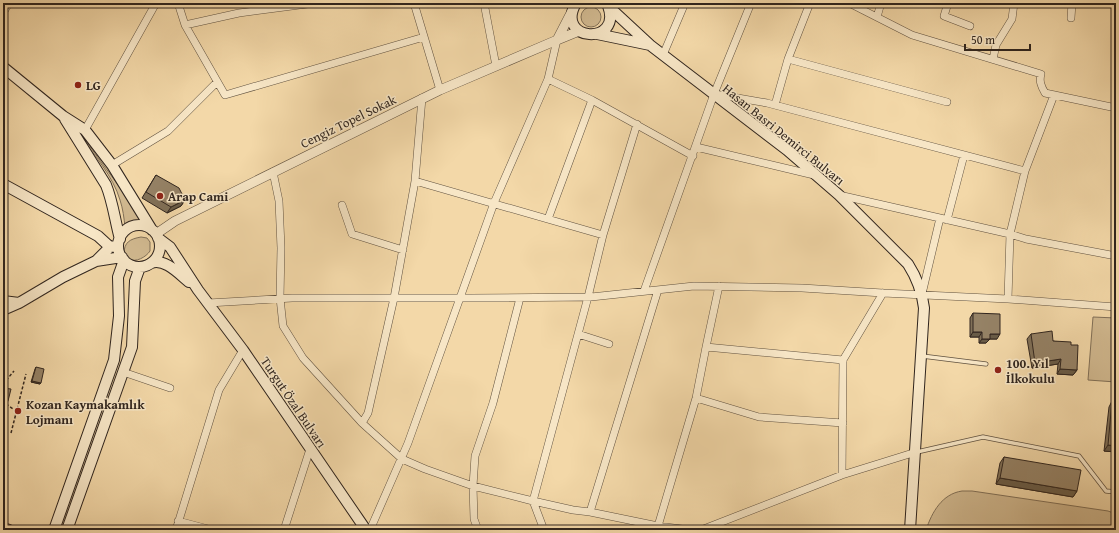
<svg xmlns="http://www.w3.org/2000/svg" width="1119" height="533" font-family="'Gentium Book Plus',serif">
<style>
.green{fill:#d2ba91;stroke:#817058}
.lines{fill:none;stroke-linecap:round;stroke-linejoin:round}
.service-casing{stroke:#615240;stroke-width:5}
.minor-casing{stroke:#615240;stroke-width:8}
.tertiary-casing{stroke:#615240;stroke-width:10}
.secondary-casing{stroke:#30251e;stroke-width:12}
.path{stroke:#30251e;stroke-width:1.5;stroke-dasharray:3 2;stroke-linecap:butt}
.service{stroke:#f7e6c6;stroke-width:3.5}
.minor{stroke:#f7e6c6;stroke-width:7}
.tertiary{stroke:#f7e6c6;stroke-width:9}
.secondary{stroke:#f7e6c6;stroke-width:10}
.wall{fill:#807058;stroke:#30251e}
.shaded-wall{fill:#685b47;stroke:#30251e}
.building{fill:#958266;stroke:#30251e}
.poi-dot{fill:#8f2418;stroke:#f7e6c6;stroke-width:1.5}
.labels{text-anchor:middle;stroke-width:3;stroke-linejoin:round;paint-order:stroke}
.poi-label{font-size:13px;font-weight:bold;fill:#30251e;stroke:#f7e6c6;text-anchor:start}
.street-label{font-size:13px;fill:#30251e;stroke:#f7e6c6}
</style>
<rect width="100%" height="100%" fill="#f3d8a8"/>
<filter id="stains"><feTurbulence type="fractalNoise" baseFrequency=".005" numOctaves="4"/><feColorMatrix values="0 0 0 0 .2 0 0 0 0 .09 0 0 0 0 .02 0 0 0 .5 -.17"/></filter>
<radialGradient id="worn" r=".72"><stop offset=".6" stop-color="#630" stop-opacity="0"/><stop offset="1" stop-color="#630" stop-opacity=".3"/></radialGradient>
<path class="green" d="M581 17a10 10 0 1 1 20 0a10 10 0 1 1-20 0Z
M 80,133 L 132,204 L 143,223 L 125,227 C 124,218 123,209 120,200 C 113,176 94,155 79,134 Z
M 141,237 L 147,238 L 150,242 L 150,251 C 146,257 136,263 128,259 C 126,258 125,255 124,254 C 124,242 130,239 141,237 Z
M 1093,317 L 1116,318 L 1116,382 L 1088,380 Z
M 962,491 L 972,491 L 1108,511 L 1116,514 L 1116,530 L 926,530 C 932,512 942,494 962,491 Z"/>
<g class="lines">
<defs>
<path id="service" d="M 922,356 L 986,364
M 917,452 L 983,437 L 1079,456 L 1106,491 L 1116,492"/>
<path id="minor" d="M 178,3 L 185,25 L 225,95 L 424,37
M 414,3 L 440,90
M 484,3 L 496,66
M 849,3 L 912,35 L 1041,74 C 1039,81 1041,86 1045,93 L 1116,108
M 948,3 L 944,16 L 970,26
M 3,13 L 9,3
M 877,17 L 881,3
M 1071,18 L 1072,3
M 185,25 L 239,13 L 315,3
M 663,55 L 685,3
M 788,59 L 947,102
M 993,59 L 996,45 L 1012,19 L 1014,3
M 548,79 L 592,100 L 693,156
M 715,94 L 767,103 L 1025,171
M 775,105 L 788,59 L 810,3
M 85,130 L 156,3
M 696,147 L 814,175
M 112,165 L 168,131 L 217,82
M 273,172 L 279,201 L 281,248 L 280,298 L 283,326 L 303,358 L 362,423 L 402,459 L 425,469 L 473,486 L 533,501 L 573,510 L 590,512 L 658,526 L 690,530
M 415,181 L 603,235
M 839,195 L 1010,234 L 1026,239 L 1116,256
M 342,205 L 352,234 L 403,250
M 548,219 L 592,100
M 947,220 L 964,155
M 644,291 L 714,94 L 751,3
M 922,294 L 940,218
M 1008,299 L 1010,234 L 1025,171 L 1054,95
M 208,303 L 292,298 L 471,298 L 591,297 L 694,286 L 802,288 L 883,293 L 1008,299 L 1116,307
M 578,334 L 609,344
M 706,347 L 843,360
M 123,372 L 170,388
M 696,398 L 759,417 L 843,423
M 362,423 L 368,413 L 394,298 L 415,181 L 422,98
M 842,475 L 843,360 L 883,293
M 590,512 L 658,290
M 178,521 L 212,530
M 655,529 L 658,526 L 696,398 L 706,347 L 719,286
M 176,530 L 219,390 L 243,350
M 284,530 L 310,449
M 370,530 L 408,443 L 494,203 L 548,79 L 557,40
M 478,530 L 474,519 L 473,486 L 475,456 L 493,403 L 520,298
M 544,530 L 533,501 L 588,297 L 603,235 L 637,124
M 701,530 L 842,475 L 916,452"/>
<path id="tertiary" d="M 573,9 L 557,40 L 579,31
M 156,234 L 175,221 L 440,90 L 557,40"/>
<path id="secondary" d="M 576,3 C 554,42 623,46 608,6
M 597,34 L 650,45 L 609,7
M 650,45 L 787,150 L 839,195 L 908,264 C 917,278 922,291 924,308 L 910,530
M 3,67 L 63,116 L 85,130 L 112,165 L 152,230
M 65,119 L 106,185 C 113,202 115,221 120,239
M 3,184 L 98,236 L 110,247
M118 246a21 21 0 1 1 42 0a21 21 0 1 1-42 0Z
M 158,238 L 170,247 L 198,290 L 243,350 L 366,530
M 96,261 L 122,257
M 151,263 C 165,258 179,274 189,282
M 3,301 L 19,303 L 3,310
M 19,303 L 63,277 L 96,261 L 110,247 L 116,246
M 3,528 L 9,530
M 54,530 L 114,360 L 119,316 L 118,277 L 124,260
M 67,530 L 132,347 L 135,281 L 140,267"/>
</defs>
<use href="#service" class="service-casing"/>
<use href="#minor" class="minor-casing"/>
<use href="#tertiary" class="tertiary-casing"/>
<use href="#secondary" class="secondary-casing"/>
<path class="path" d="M 3,384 L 14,371
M 6,404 L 16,411
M 11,433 L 26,374"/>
<use href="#service" class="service"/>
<use href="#minor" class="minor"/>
<use href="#tertiary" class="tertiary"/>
<use href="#secondary" class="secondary"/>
</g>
<path class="wall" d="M 156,175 L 185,200 L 181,206 L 167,213 L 142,198 Z
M 973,313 L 997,339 L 990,339 L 986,343 L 979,343 L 979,337 L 970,337 L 970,318 Z
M 1031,334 L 1053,341 L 1071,345 L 1077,370 L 1073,375 L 1057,374 L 1058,364 L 1032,368 L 1027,339 Z
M 36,367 L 40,384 L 31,382 L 35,369 Z
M 1112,401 L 1116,402 L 1116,452 L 1104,451 L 1109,407 Z
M 1004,457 L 1077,491 L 1073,497 L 996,484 L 1000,463 Z"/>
<path class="shaded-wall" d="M 185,200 L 181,206 L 167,213 L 171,207 Z
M 973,332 L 982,332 L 979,337 L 970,337 Z
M 990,334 L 1000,334 L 997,339 L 987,339 Z
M 982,339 L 990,339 L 986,343 L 979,343 Z
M 1061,359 L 1058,364 L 1032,368 L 1035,363 Z
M 1060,369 L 1077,370 L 1073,375 L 1057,374 Z
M 32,381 L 41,383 L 40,384 L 31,382 Z
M 3,400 L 8,401 L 6,404 L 3,403 Z
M 1108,445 L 1116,446 L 1116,452 L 1104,451 Z
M 1000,478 L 1077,491 L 1073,497 L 996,484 Z"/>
<path class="building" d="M 156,175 L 179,188 L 185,200 L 171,207 L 146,192 Z
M 973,313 L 1000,314 L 1000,334 L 990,334 L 990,339 L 982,339 L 982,332 L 973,332 Z
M 1052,331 L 1053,341 L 1071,342 L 1071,345 L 1078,345 L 1077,370 L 1060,369 L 1061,359 L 1035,363 L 1031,334 Z
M 36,367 L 44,369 L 41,383 L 32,381 Z
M 3,388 L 11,389 L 8,401 L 3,400 Z
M 1112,401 L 1116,402 L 1116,446 L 1108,445 Z
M 3,438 L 7,439 L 3,453 Z
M 1004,457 L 1081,470 L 1077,491 L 1000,478 Z"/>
<g class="poi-dot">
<circle cx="78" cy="85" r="4"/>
<circle cx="160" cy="196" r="4"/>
<circle cx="998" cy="370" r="4"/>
<circle cx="18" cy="411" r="4"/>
</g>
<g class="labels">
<g class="poi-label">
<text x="86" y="90">LG</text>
<text x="168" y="201">Arap Cami</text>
<text x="1006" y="368">100. Yıl<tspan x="1006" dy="15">İlkokulu</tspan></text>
<text x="26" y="409">Kozan Kaymakamlık<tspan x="26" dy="15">Lojmanı</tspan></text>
</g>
<g class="street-label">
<text transform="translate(348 121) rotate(-26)" y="5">Cengiz Topel Sokak</text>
<text transform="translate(784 134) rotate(39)" y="5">Hasan Basri Demirci Bulvarı</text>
<text transform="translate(294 402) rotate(56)" y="5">Turgut Özal Bulvarı</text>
</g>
</g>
<rect width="1119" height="533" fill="none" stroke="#f3d8a8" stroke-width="16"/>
<rect x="4" y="4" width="1111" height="525" fill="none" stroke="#30251e" stroke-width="2"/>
<rect x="8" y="8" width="1103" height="517" fill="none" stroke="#30251e"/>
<path d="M965 44v6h65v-6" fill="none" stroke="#30251e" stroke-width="2"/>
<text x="971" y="44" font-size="12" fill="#30251e" stroke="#f7e6c6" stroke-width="3" paint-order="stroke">50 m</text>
<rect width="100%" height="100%" filter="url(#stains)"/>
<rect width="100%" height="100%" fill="url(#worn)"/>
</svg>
